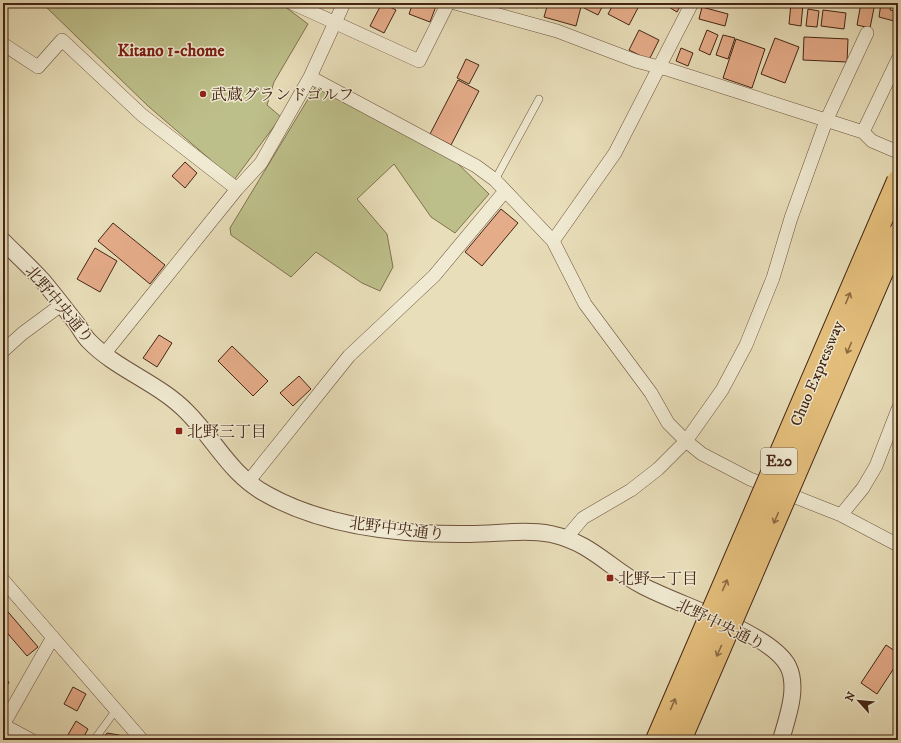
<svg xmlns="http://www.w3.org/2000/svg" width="901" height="743" font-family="'IM FELL DW Pica','Noto Serif JP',serif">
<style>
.green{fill:#bdbf8a;stroke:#817250}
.building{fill:#e5ac89;stroke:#452515}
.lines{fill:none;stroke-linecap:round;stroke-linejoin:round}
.service-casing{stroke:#6e533e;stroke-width:8}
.minor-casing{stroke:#6e533e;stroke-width:14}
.tertiary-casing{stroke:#6e533e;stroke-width:18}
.service{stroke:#f0ead2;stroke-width:7}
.minor{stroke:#f0ead2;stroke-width:13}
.tertiary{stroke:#f0ead2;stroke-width:16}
.motorway-bridge-casing{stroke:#452515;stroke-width:24;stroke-linecap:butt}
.motorway-bridge{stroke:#e4bf7c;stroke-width:22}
.oneway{stroke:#8d6a43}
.poi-dot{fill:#8f2418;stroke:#f0ead2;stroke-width:1.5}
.labels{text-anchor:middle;stroke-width:3;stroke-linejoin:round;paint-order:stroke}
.shield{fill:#f0ead2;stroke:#78604e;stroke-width:1}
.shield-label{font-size:15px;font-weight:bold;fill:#452515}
.poi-label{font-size:16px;fill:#452515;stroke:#f0ead2;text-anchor:start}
.street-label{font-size:16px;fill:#452515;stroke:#f0ead2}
.neighbourhood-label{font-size:17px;font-weight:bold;fill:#7a1f14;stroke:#f0ead2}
</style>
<rect width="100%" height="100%" fill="#e8deb9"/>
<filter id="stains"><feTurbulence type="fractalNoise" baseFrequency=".005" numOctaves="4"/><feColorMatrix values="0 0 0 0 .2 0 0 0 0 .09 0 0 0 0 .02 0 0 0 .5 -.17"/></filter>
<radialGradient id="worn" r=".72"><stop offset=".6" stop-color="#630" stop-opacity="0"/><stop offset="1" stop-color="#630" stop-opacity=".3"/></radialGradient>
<path class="green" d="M 42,3 L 280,3 L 308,24 L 274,82 L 267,105 L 281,117 L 234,180 L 148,106 Z
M 316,86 L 448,154 L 489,194 L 455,233 L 431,217 L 394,164 L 357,199 L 387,234 L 393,267 L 380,291 L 362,283 L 316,252 L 291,277 L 231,235 L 230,228 Z"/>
<path class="building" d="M 382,3 L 396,10 L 384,33 L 370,26 Z
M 413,3 L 428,3 L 436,6 L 430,22 L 409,14 Z
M 520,3 L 539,3 L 537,8 Z
M 548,3 L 582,3 L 576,26 L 544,17 Z
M 587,3 L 604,3 L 598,15 L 584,8 Z
M 614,3 L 640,4 L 629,25 L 608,14 Z
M 662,3 L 682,3 L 677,12 Z
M 791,3 L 803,4 L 801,26 L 789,24 Z
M 861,3 L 875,3 L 870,28 L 857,25 Z
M 881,3 L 892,3 L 890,10 L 896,11 L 894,21 L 879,17 Z
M 702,7 L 728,14 L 725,26 L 699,19 Z
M 808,9 L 819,11 L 817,27 L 806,26 Z
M 823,10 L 846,13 L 844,29 L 821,26 Z
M 639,30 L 659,40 L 649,60 L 629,50 Z
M 707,30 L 718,35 L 710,55 L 699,50 Z
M 723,35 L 735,38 L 728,59 L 716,55 Z
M 804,37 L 848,39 L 847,62 L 803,60 Z
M 775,38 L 799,47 L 785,83 L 761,74 Z
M 736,39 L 765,49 L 752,88 L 723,78 Z
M 681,48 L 693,53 L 688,66 L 676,61 Z
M 466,59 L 479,65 L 469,84 L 457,78 Z
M 458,80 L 479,91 L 451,145 L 430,134 Z
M 185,162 L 197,173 L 185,188 L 172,176 Z
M 501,209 L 518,223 L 482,266 L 465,252 Z
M 113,223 L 165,265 L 150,284 L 98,241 Z
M 95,248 L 117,261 L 100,292 L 77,279 Z
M 159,335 L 172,343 L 157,367 L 143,358 Z
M 232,346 L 268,381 L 253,396 L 218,361 Z
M 299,376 L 311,389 L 293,406 L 280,393 Z
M 3,606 L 38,647 L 27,656 L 3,628 Z
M 886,645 L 898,653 L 898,662 L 877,694 L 861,683 Z
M 3,679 L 9,682 L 3,693 Z
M 73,687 L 86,694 L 77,711 L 64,704 Z
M 76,721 L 88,729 L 82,740 L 65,740 Z
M 107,733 L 119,735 L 127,740 L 102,740 Z"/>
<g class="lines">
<defs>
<path id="service" d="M 495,180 L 539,99
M 94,740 L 116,710"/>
<path id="minor" d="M 292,3 L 419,61 L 448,3
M 455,3 L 557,31 L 636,61 L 670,70 L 863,132 L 898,59
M 3,44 L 38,67 L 62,40 L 142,115 L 237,189 L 105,353
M 310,77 L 344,3
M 863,132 L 872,141 L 898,152
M 237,189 L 261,163 L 310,77 L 476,166 L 495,180 L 553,241 L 585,304 L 651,393 L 668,423 L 686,441 L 702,454 L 750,479 L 841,515 L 898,545
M 553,241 L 615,153 L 692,3
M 3,351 L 23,333 L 61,305
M 248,482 L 349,356 L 434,276 L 505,191
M 841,515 L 863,488 L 876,466 L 898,409
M 566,538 L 583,518 L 631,490 L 658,469 L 686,441 L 722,390 L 746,345 L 773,278 L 791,218 L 826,121 L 867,33
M 3,580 L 142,740
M 3,725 L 53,637
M 3,725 L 31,740"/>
<path id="tertiary" d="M 3,241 C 16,254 30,267 42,280 C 54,294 66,310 77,324 C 81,330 84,336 89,341 C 117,370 159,383 187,412 C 216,441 230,475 268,495 C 328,528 402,535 470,534 C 497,534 524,529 551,534 C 592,543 609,568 643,586 C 678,605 770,632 788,666 C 799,688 787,718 781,740"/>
</defs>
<use href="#service" class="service-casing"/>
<use href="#minor" class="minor-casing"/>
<use href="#tertiary" class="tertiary-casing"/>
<use href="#service" class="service"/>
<use href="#minor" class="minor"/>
<use href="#tertiary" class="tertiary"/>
<defs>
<path id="motorway-bridge" d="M 657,740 L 898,181
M 680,740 L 898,235"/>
</defs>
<use href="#motorway-bridge" class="motorway-bridge-casing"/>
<use href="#motorway-bridge" class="motorway-bridge"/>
</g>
<defs><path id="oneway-shaft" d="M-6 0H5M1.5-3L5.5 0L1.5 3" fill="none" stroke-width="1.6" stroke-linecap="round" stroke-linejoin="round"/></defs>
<g class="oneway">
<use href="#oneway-shaft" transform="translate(848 298) rotate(-67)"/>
<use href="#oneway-shaft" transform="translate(849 348) rotate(113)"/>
<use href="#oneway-shaft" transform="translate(776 518) rotate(113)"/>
<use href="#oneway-shaft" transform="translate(725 585) rotate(-66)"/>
<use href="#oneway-shaft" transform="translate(719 651) rotate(114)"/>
<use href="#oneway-shaft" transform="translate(673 704) rotate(-66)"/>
</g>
<g class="poi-dot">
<circle cx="203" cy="94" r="4"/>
<rect x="175" y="427" width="8" height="8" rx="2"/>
<rect x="606" y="574" width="8" height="8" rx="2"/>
</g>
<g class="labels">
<rect class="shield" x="761" y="448" width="36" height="26" rx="3"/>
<g class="shield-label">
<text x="779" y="466">E20</text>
</g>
<g class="poi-label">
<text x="211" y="100">武蔵グランドゴルフ</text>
<text x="187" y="437">北野三丁目</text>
<text x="618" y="584">北野一丁目</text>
</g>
<g class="street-label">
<text transform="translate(60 304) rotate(50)" y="6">北野中央通り</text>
<text transform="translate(816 373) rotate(-67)" y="6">Chuo Expressway</text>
<text transform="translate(397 528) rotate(7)" y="6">北野中央通り</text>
<text transform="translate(721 624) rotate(26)" y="6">北野中央通り</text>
</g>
<g class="neighbourhood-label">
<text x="171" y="56">Kitano 1-chome</text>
</g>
</g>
<rect width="901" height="743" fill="none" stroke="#e8deb9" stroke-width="16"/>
<rect x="4" y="4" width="893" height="735" fill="none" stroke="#452515" stroke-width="2"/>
<rect x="8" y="8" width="885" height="727" fill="none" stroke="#452515"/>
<g transform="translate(859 701) rotate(297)" stroke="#f0ead2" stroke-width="3" paint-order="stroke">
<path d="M0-3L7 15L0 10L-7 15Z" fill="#452515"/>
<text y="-6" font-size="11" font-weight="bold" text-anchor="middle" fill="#452515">N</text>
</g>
<rect width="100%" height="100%" filter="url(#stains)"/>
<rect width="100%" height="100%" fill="url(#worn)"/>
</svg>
